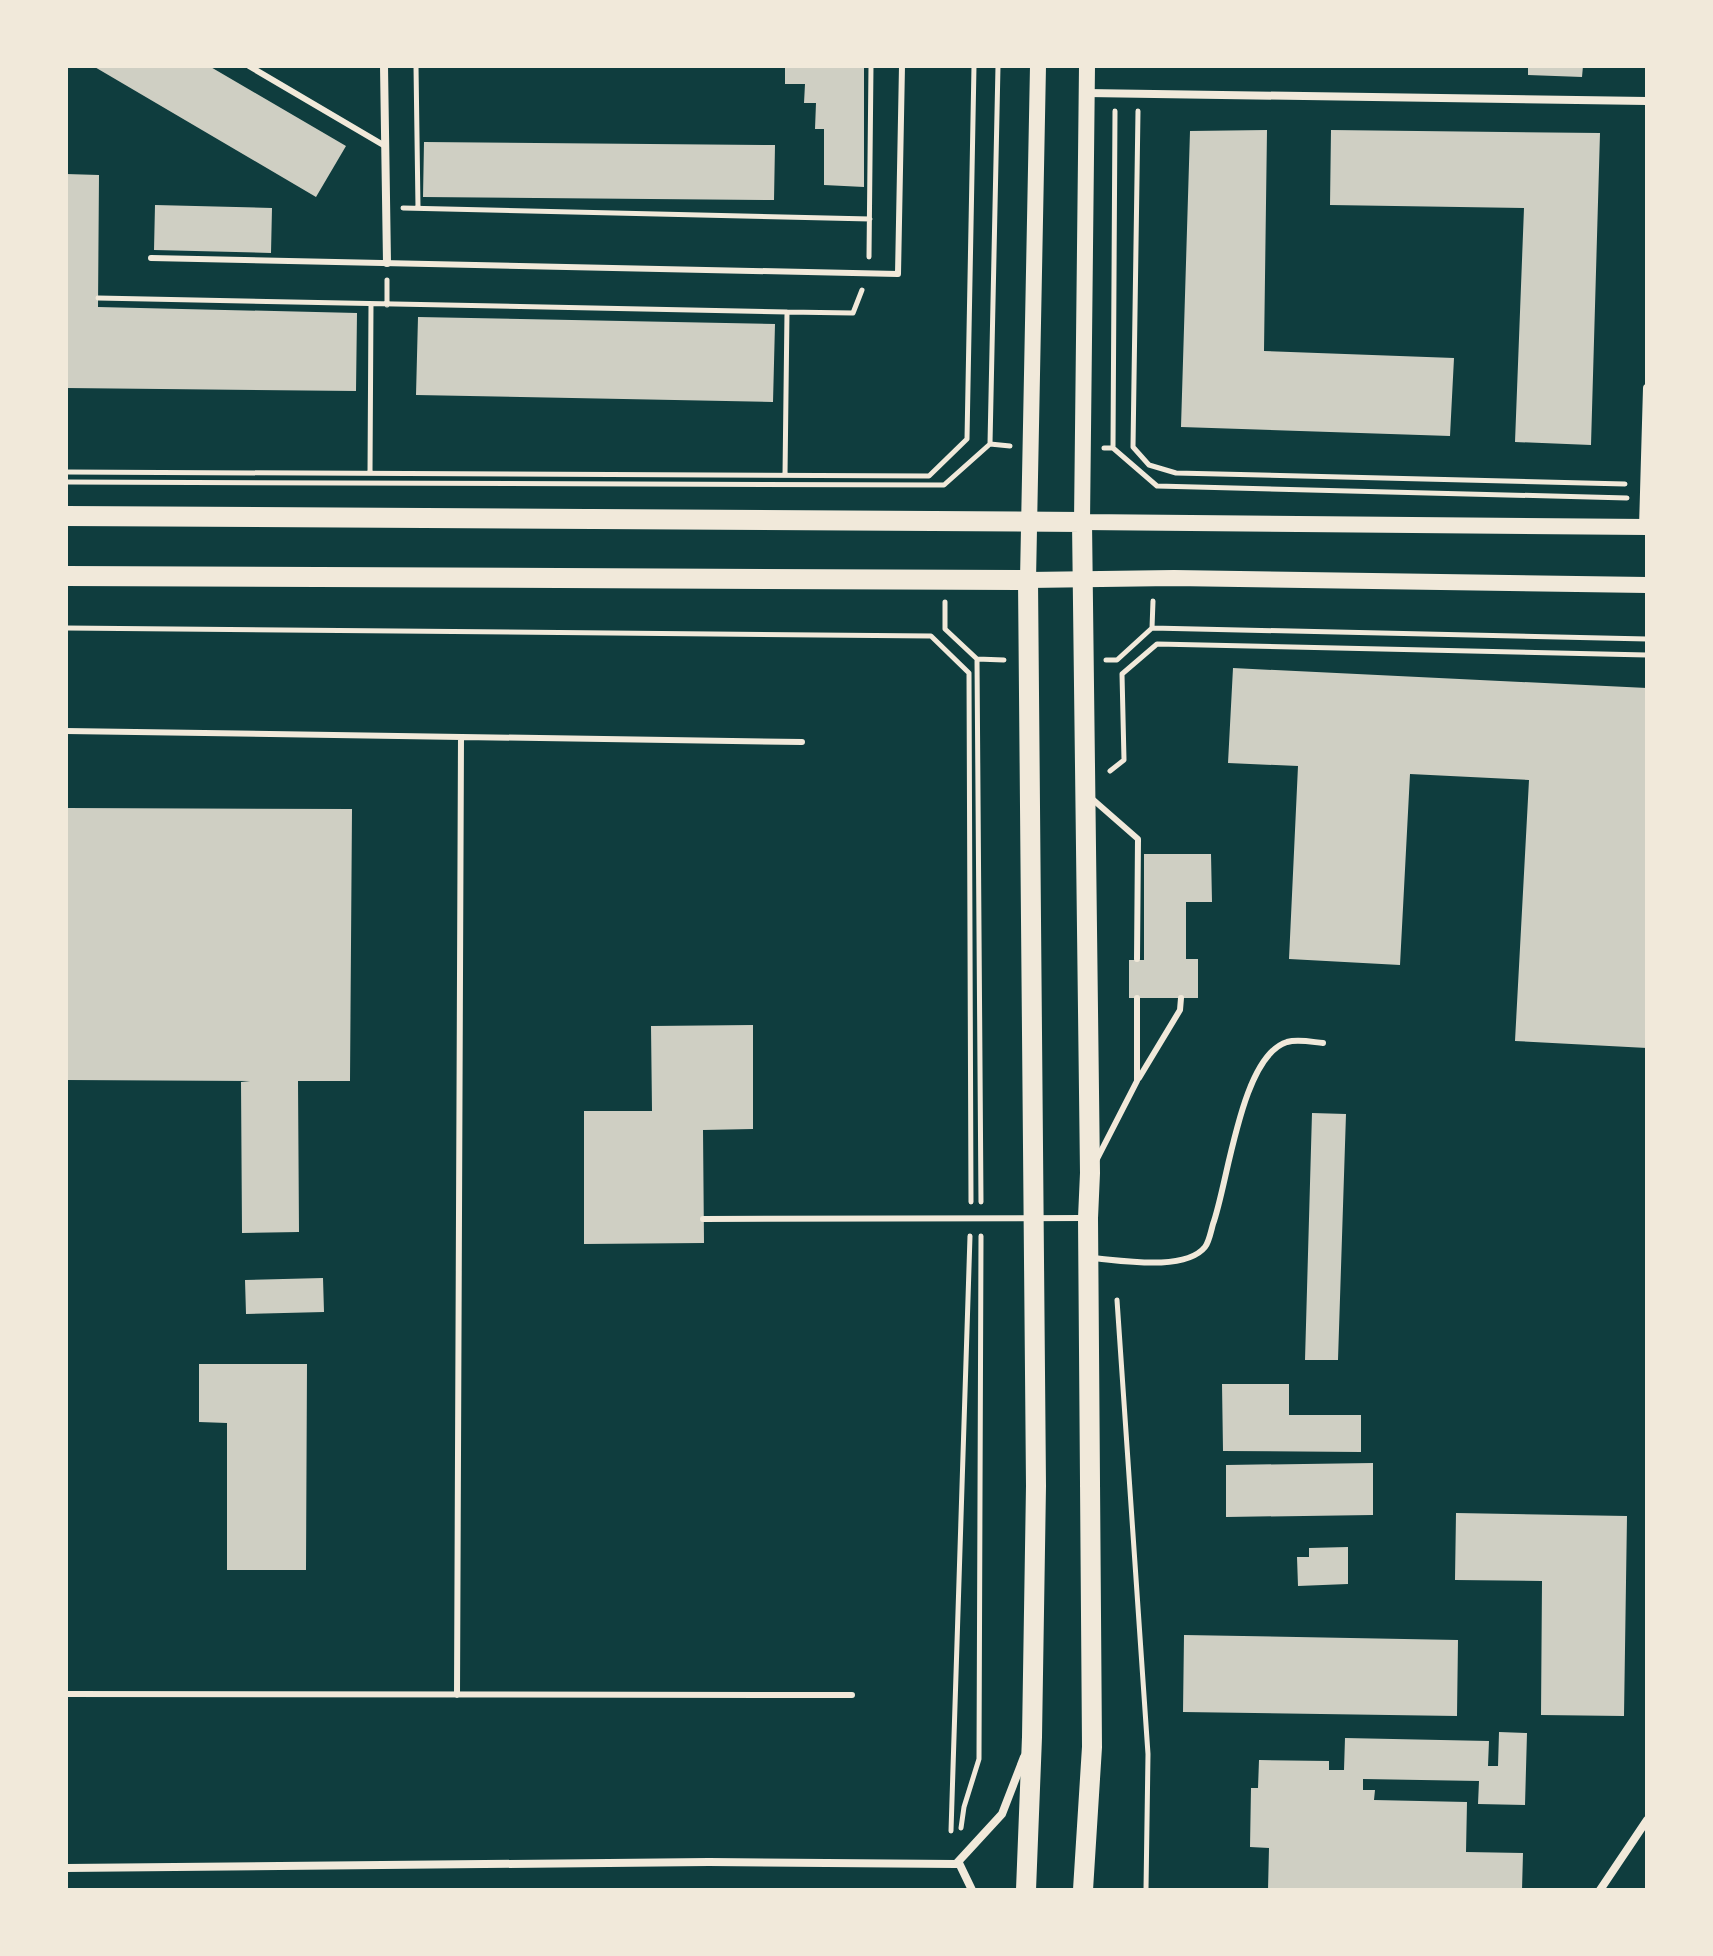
<svg xmlns="http://www.w3.org/2000/svg" width="1713" height="1956" font-family="'Roboto Condensed',sans-serif">
<style>
.building{fill:#cfcfc3}
.lines{fill:none;stroke-linecap:round;stroke-linejoin:round}
.path{stroke:#f1e9da;stroke-width:5}
.service{stroke:#f1e9da;stroke-width:6}
.minor{stroke:#f1e9da;stroke-width:8}
.secondary{stroke:#f1e9da;stroke-width:16}
.primary{stroke:#f1e9da;stroke-width:20}
</style>
<rect width="100%" height="100%" fill="#0f3d3e"/>
<path class="building" d="M 93,66 L 209,66 L 346,146 L 316,197 Z
M 785,66 L 864,66 L 864,187 L 824,185 L 824,129 L 815,129 L 816,103 L 804,103 L 805,84 L 785,84 Z
M 1528,66 L 1583,66 L 1582,77 L 1528,75 Z
M 1267,130 L 1264,351 L 1454,358 L 1450,436 L 1181,427 L 1190,131 Z
M 1331,130 L 1600,133 L 1591,445 L 1515,442 L 1524,208 L 1330,205 Z
M 424,142 L 775,145 L 774,200 L 423,197 Z
M 66,174 L 99,175 L 98,307 L 357,313 L 356,391 L 66,388 Z
M 155,205 L 272,208 L 271,253 L 154,250 Z
M 418,317 L 775,324 L 773,402 L 416,395 Z
M 1233,668 L 1647,688 L 1647,1048 L 1515,1041 L 1529,780 L 1410,774 L 1400,965 L 1289,959 L 1298,766 L 1228,763 Z
M 66,808 L 352,809 L 350,1081 L 298,1081 L 299,1232 L 242,1233 L 241,1082 L 250,1081 L 66,1080 Z
M 1144,854 L 1211,854 L 1212,902 L 1186,902 L 1186,959 L 1198,959 L 1198,998 L 1129,998 L 1129,960 L 1144,960 Z
M 753,1025 L 753,1129 L 703,1130 L 704,1243 L 584,1244 L 584,1111 L 652,1111 L 651,1026 Z
M 1312,1113 L 1346,1114 L 1338,1360 L 1305,1360 Z
M 323,1278 L 324,1312 L 246,1314 L 245,1280 Z
M 199,1364 L 307,1364 L 306,1570 L 227,1570 L 227,1423 L 199,1422 Z
M 1222,1384 L 1289,1384 L 1289,1415 L 1361,1415 L 1361,1452 L 1223,1451 Z
M 1373,1463 L 1373,1515 L 1226,1517 L 1226,1465 Z
M 1456,1513 L 1627,1516 L 1624,1716 L 1541,1715 L 1542,1581 L 1455,1580 Z
M 1348,1547 L 1348,1584 L 1298,1586 L 1297,1557 L 1309,1557 L 1309,1548 Z
M 1184,1635 L 1458,1640 L 1457,1716 L 1183,1712 Z
M 1499,1732 L 1527,1733 L 1525,1805 L 1478,1804 L 1479,1781 L 1363,1779 L 1363,1790 L 1375,1790 L 1374,1800 L 1467,1802 L 1466,1852 L 1523,1853 L 1522,1890 L 1268,1890 L 1269,1848 L 1250,1847 L 1251,1788 L 1258,1788 L 1259,1760 L 1329,1761 L 1329,1770 L 1344,1770 L 1345,1738 L 1489,1741 L 1488,1766 L 1498,1766 Z"/>
<g class="lines">
<path class="path" d="M 416,66 L 418,208
M 1138,111 L 1133,447 L 1149,465 L 1176,473 L 1625,484
M 403,208 L 870,219
M 869,257 L 871,66
M 98,298 L 787,312
M 387,305 L 387,280
M 990,444 L 998,66
M 1104,448 L 1113,448 L 1157,486 L 1627,498
M 1113,448 L 1115,111
M 66,472 L 929,476 L 967,439 L 974,66
M 370,473 L 371,304
M 785,475 L 787,312 L 853,313 L 862,290
M 66,482 L 944,485 L 990,444 L 1010,446
M 945,602 L 945,629 L 977,659 L 1004,660
M 66,628 L 931,636 L 969,673 L 971,1202
M 1152,628 L 1153,601
M 977,659 L 981,1202
M 1106,660 L 1117,660 L 1152,628 L 1647,639
M 1110,771 L 1124,760 L 1122,674 L 1157,644 L 1647,655
M 1117,1300 L 1148,1754 L 1146,1890
M 961,1828 L 964,1807 L 979,1759 L 981,1236
M 951,1831 L 970,1236"/>
<path class="service" d="M 249,66 L 385,146
M 151,258 L 898,274 L 902,66
M 66,731 L 802,742
M 1090,797 L 1138,839 L 1137,959
M 1139,1078 L 1180,1010 L 1181,998
M 1097,1159 L 1137,1081 L 1137,998
M 703,1219 L 1084,1218
M 1092,1258 C 1119,1260 1185,1272 1205,1247 C 1209,1242 1211,1231 1213,1224 C 1228,1183 1241,1056 1287,1042 C 1298,1039 1312,1042 1323,1043
M 66,1694 L 852,1695
M 457,1695 L 461,737"/>
<path class="minor" d="M 384,66 L 387,263
M 1087,93 L 1647,101
M 1643,527 L 1647,388
M 959,1863 L 972,1890
M 66,1868 L 709,1862 L 956,1864 L 1002,1814 L 1024,1757
M 1600,1890 L 1647,1820"/>
<path class="secondary" d="M 1038,66 L 1028,580 L 1174,578 L 1647,585
M 1087,66 L 1082,522 L 1647,527"/>
<path class="primary" d="M 66,516 L 1082,522 L 1090,1173 L 1088,1218 L 1092,1747 L 1083,1890
M 66,576 L 1028,580 L 1036,1486 L 1032,1737 L 1026,1890"/>
</g>
<rect width="1713" height="1956" fill="none" stroke="#f1e9da" stroke-width="136"/>
</svg>
